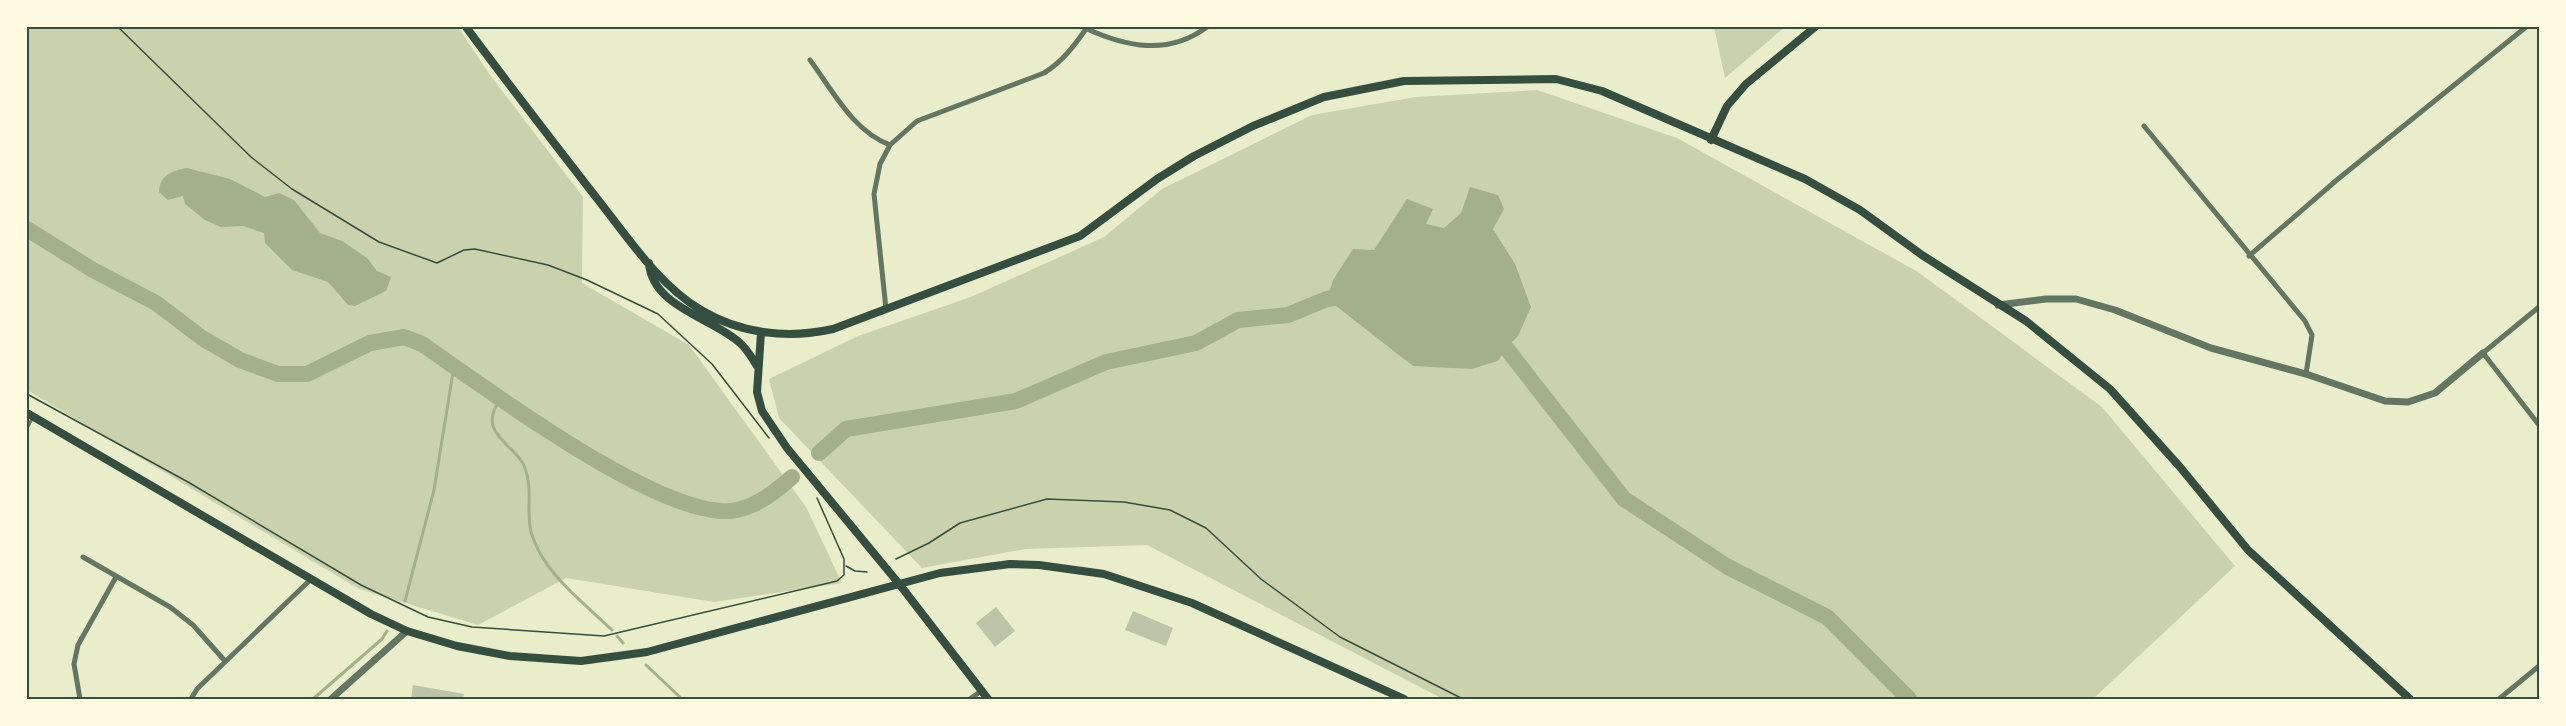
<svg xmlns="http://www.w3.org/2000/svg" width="2566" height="726" font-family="Arial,sans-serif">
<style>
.green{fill:#cad2ad}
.water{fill:#a3b18a}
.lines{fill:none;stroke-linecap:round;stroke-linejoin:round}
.stream{stroke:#a3b18a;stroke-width:3}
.river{stroke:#a3b18a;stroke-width:16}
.building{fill:#bcc5a7}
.path{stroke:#344e41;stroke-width:1.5}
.service{stroke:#617663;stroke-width:3}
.minor{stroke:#617663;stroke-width:5}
.tertiary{stroke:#617663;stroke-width:7}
.secondary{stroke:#344e41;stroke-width:8}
.primary{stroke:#344e41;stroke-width:8}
.neatline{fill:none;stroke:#344e41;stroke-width:2}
</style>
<rect width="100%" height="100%" fill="#e9edc9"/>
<path class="green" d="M 27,27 L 458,27 L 490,75 L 583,197 L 582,283 L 689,345 L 806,507 L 842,583 L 714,602 L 566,578 L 478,625 L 359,589 L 27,390 Z
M 1714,27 L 1785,27 L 1725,78 Z
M 1537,90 L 1677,138 L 1918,272 L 2102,407 L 2235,566 L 2093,699 L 1443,699 L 1147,545 L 1025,549 L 922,568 L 779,418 L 769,379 L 858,336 L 971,297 L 1104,237 L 1162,189 L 1312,115 L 1416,97 Z"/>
<path class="water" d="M 187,168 L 230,179 L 265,197 L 279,193 L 294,200 L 320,233 L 342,241 L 367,258 L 377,271 L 391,277 L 386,291 L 355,306 L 348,305 L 328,282 L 292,270 L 265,243 L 264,233 L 243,226 L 221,227 L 205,220 L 185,204 L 183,196 L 168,200 L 159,192 C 160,175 171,171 187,168 Z
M 1470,187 L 1498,195 L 1504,209 L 1493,229 L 1515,264 L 1531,307 L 1518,336 L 1506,348 L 1498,361 L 1471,369 L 1413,366 L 1327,299 L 1333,280 L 1353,249 L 1374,250 L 1407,199 L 1433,209 L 1426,224 L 1444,228 L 1461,213 Z"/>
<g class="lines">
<path class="stream" d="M 501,398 C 474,435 517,444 525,468 C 533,489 526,511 531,532 C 542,572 583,602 612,630
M 405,601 L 434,490 L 454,366
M 617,636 L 623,643
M 646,665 L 682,699
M 313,699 L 382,639 L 387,631"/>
<path class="river" d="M 27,229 L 93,270 L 156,303 L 202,338 L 240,360 L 278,374 L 307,374 L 370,343 L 404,337 L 422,344 C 483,386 668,525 737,510 C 759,505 776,491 792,477
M 1487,335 L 1506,348 L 1624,499 L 1728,567 L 1827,617 L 1909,699
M 819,453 L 846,429 L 1016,401 L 1106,362 L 1196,343 L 1238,320 L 1288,315 L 1327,299 L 1349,296"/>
</g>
<path class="building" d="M 996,607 L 1015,631 L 995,647 L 976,623 Z
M 1133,611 L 1173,628 L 1166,646 L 1125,630 Z
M 413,685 L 464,694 L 463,699 L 411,699 Z"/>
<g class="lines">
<path class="path" d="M 118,27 L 251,157 L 292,189 L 379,242 L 437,263 L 464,250 L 475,249 L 548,265 L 587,280 L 658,314 L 712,364 L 769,438
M 27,394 L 188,482 L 361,585 L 428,617 L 472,627 L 604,636 L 837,581 L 844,575 L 844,559 L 817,498
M 896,559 L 929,543 L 960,523 L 1047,499 L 1124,502 L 1170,510 L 1206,528 L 1261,579 L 1340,637 L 1463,699
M 846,566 L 855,571 L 867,572"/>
<path class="service" d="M 27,428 L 32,419"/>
<path class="minor" d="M 1085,28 C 1126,47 1168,56 1207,27
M 810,60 C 833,91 853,131 890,145
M 2144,126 L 2305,321 L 2312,335 L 2306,374
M 2249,256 L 2338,179 L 2526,27
M 2539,307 L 2483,353 L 2539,425
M 886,309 L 874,194 L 880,164 L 890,145 L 917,121 L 1044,73 C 1062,62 1074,46 1086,29
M 83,557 L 170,607 L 193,625 L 225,661
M 80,699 L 74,664 L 78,645 L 116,577
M 191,699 L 197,689 L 309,581
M 970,699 L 981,691
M 2499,699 L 2539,666"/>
<path class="tertiary" d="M 1998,305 L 2046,299 L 2076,299 L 2115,310 L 2211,348 L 2306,374 L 2385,401 L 2408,402 L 2435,393 L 2483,353
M 331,699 L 407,631"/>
<path class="secondary" d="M 466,27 C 509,85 554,143 599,201 C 629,239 659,285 701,310 C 741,334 788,339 833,329 L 1080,236 L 1157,179 L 1194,156 L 1253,126 L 1324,97 L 1404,81 L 1556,79 L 1602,91 L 1805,179 L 1860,210 L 1922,255 L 2026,321 L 2110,389 L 2180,467 L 2248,550 L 2410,699
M 1711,140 L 1727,106 L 1746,84 L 1815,27
M 649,263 C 652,307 713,318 740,343 C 747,349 752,358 757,366
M 761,333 L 757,392 L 762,411 L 787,448 L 900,585 L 988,699"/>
<path class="primary" d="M 27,413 L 371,614 L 407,631 L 457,646 L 510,656 L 581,661 L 647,652 L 940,573 L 1010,564 L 1039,565 L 1104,574 L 1192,603 L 1404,699"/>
</g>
<rect width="2566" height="726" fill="none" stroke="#fefae0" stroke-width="57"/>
<rect x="28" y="28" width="2510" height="670" class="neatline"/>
</svg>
